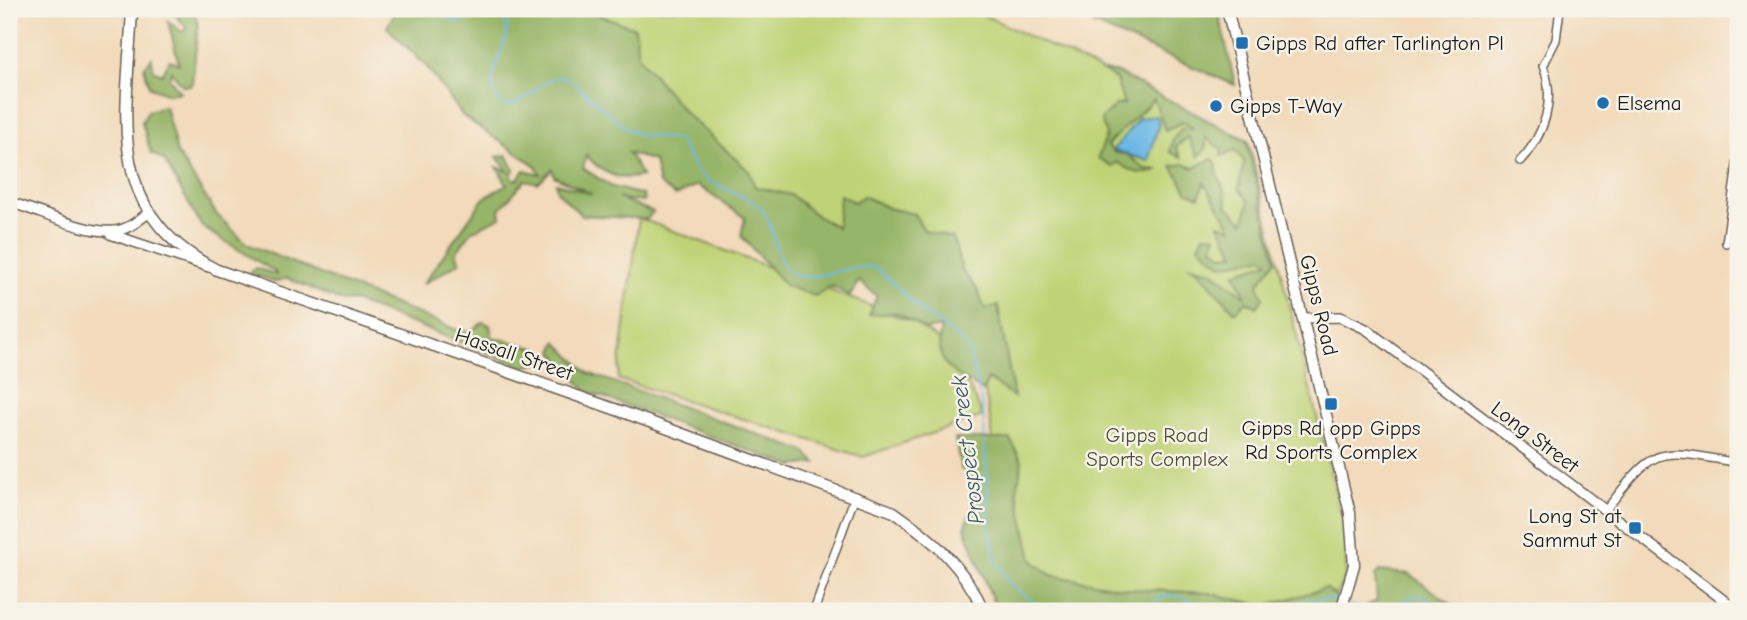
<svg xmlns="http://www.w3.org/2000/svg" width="1747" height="620" font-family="'Comic Neue',sans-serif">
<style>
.green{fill:#bfd376;stroke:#6e7849;stroke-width:2}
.forest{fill:#97b567;stroke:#5a6842;stroke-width:2}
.water{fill:#6bb8e5;stroke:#446a80;stroke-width:2}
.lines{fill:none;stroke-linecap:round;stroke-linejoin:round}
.stream{stroke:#6bb8e5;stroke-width:2}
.minor-casing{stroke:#675e53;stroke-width:10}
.tertiary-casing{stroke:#675e53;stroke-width:12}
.secondary-casing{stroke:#675e53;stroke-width:13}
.minor{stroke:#fff;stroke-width:7}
.tertiary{stroke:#fff;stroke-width:9}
.secondary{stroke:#fff;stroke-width:10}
.poi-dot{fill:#1f6fb2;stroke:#f7f3e8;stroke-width:2.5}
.labels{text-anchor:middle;stroke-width:5;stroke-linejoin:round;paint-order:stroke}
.poi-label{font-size:21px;fill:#1c1c1c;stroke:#f7f3e8;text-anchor:start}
.street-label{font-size:21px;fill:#1c1c1c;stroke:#f7f3e8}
.park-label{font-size:21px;fill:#4d5337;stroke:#f7f3e8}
.water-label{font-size:23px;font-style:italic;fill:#3c5a6c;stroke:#f7f3e8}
</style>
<rect width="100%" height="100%" fill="#f7f3e8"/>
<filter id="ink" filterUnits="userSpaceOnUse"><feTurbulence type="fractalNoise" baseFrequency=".0143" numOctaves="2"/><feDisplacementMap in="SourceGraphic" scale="14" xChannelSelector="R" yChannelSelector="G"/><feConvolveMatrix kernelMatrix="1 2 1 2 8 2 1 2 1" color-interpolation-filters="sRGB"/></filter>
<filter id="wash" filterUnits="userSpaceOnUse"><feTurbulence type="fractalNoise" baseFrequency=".00686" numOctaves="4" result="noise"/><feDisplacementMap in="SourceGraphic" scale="28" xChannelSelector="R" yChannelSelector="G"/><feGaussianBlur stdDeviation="1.57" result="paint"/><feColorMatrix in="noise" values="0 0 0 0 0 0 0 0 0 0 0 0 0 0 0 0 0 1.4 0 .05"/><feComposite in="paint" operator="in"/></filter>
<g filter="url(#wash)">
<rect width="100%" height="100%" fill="#f2daba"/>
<path class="green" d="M 498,9 L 971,9 L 1248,140 L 1346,534 L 1346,575 L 1328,611 L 1013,611 L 991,425 L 982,375 L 970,338 L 778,221 Z
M 639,218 L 913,322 L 951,349 L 983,416 L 863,457 L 618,379 Z"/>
<path class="forest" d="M 171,9 L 194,9 L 198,25 L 192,85 L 183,86 L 171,71 L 169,78 L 180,92 L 168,94 L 150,87 L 144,67 L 152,58 L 153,70 L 162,74 L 170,60 L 179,64 L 168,21 L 182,32 L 187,28 Z
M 397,9 L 590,9 L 591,12 L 635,28 L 638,56 L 686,114 L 749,171 L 755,187 L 791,195 L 818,217 L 837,227 L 840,195 L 854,202 L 864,196 L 888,208 L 914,214 L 925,231 L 953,238 L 962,271 L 977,289 L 985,309 L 998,306 L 1014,397 L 988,379 L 983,391 C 953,372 933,367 941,327 L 926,330 L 898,313 L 869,315 L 877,296 L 859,281 L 850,296 L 832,286 L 815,296 L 786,286 L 741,236 L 745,218 L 697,185 L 676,196 L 659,184 L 654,161 L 628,153 L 642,176 C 617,181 603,174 586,155 L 583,168 L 612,187 L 643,195 L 644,202 L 618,198 L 653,212 L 647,219 L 581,215 L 557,191 L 556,183 L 592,194 L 554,176 L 552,169 L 538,183 L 525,180 L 500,209 L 501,217 L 472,231 L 456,253 L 460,262 L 423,284 L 484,198 L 507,184 L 497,167 L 508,171 L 497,157 L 507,155 L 514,169 L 511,177 L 517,180 L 524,170 L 540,174 L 536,166 L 463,116 L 426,66 L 387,27 Z
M 1098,9 L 1218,9 L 1235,85 L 1093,24 Z
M 1104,71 L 1115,72 L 1246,140 L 1276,260 L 1258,284 L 1263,298 L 1256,307 L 1247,301 L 1235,312 L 1196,268 L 1187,265 L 1212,271 L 1246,297 L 1235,273 L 1268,262 L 1264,257 L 1222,265 L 1199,246 L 1204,235 L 1216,236 L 1213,247 L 1222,255 L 1235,254 L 1219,224 L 1232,228 L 1204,183 L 1199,197 L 1188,192 L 1172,166 L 1184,164 L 1194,168 L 1212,159 L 1216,162 C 1216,179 1227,189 1227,206 L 1244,222 L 1249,201 L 1239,189 L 1244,161 L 1235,150 L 1221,156 L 1222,150 L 1206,138 L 1206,148 L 1198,157 L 1188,137 L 1176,147 L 1181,157 L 1170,152 L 1173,139 L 1182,128 L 1194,129 L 1183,122 L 1165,130 L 1154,99 L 1107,145 L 1115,153 L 1127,154 L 1145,169 L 1157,170 C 1142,178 1129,170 1117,162 L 1112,166 L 1098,158 L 1106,135 L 1101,119 L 1116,105 L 1124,104 L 1116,80 Z
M 165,106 L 177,153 L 217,215 L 247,244 L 457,330 L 470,332 L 483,322 L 490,325 L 492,337 L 539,349 L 539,363 L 524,367 L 354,301 L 343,302 L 287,278 L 275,282 L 249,273 L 256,268 L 276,275 L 275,272 L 202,227 L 164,160 L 151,153 L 142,122 L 148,111 Z
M 557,342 L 588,373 L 804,451 L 816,463 L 792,466 L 586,391 L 553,352 Z
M 955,439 L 1010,439 L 1022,461 L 1017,490 L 1032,560 L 1051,575 L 1128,589 L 1210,593 L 1264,606 L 1326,588 L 1341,601 L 1332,611 L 997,611 L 965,528 L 975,499 L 971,473 L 961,469 Z
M 1379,571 L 1409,574 L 1461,611 L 1363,611 L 1367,605 L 1377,601 L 1375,576 Z"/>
<path class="water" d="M 1157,116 L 1159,124 L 1148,161 L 1113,150 L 1139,118 Z"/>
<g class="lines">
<path class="stream" d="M 441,9 C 453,31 469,19 486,11 C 541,21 467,75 503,105 C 527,110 543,70 568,78 L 627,129 L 641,135 L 678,140 C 687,152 691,165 702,176 C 722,194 756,191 768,220 C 776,236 776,270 797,276 C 818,281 850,262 877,268 L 926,315 L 960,339 L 969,351 L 983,409 L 990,530 L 995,558 L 1011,585 L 1045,611
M 1348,604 C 1358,608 1377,614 1387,610 C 1412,600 1417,583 1441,611
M 1149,611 C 1162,584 1188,597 1207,611
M 1272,611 L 1309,600 L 1340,599"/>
</g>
</g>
<g filter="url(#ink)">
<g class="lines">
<defs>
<path id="minor" d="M 1737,25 L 1738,37
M 1520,161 C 1545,135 1556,99 1543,66 L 1556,40 L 1560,9
M 1726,243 L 1738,158
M 1605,511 C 1657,444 1655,448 1738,463
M 814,611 L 855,496"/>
<path id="tertiary" d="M 9,202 C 38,210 85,234 114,231 C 127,230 138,221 148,213
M 110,234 L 209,267
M 1303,318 L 1340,317 L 1366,329 L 1738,611"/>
<path id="secondary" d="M 132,9 C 127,118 102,211 217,270 L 620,411 L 894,512 C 933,539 964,567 984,611
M 1227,9 L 1350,513 L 1354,565 L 1341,611"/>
</defs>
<use href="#minor" class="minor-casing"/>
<use href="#tertiary" class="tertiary-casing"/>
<use href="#secondary" class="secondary-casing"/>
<use href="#minor" class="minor"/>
<use href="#tertiary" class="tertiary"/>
<use href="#secondary" class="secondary"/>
</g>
</g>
<g class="poi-dot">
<rect x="1235" y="36" width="14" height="14" rx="3.5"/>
<circle cx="1603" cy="103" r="7"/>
<circle cx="1216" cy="106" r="7"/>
<rect x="1324" y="397" width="14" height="14" rx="3.5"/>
<rect x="1628" y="521" width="14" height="14" rx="3.5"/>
</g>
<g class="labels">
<g class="poi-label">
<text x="1256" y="50">Gipps Rd after Tarlington Pl</text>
<text x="1617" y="110">Elsema</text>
<text x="1230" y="113">Gipps T-Way</text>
<text x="1331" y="435" text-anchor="middle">Gipps Rd opp Gipps<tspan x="1331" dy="24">Rd Sports Complex</tspan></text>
<text x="1621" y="523" text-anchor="end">Long St at<tspan x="1621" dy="24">Sammut St</tspan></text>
</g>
<g class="street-label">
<text transform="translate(1319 305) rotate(76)" y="7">Gipps Road</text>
<text transform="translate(514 354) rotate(19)" y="7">Hassall Street</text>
<text transform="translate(1535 437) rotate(37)" y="7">Long Street</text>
</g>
<g class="park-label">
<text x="1157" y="442">Gipps Road<tspan x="1157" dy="24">Sports Complex</tspan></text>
</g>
<g class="water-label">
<text transform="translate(967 450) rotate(-97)" y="8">Prospect Creek</text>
</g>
</g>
<rect width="1747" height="620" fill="none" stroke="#f7f3e8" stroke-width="35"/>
</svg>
